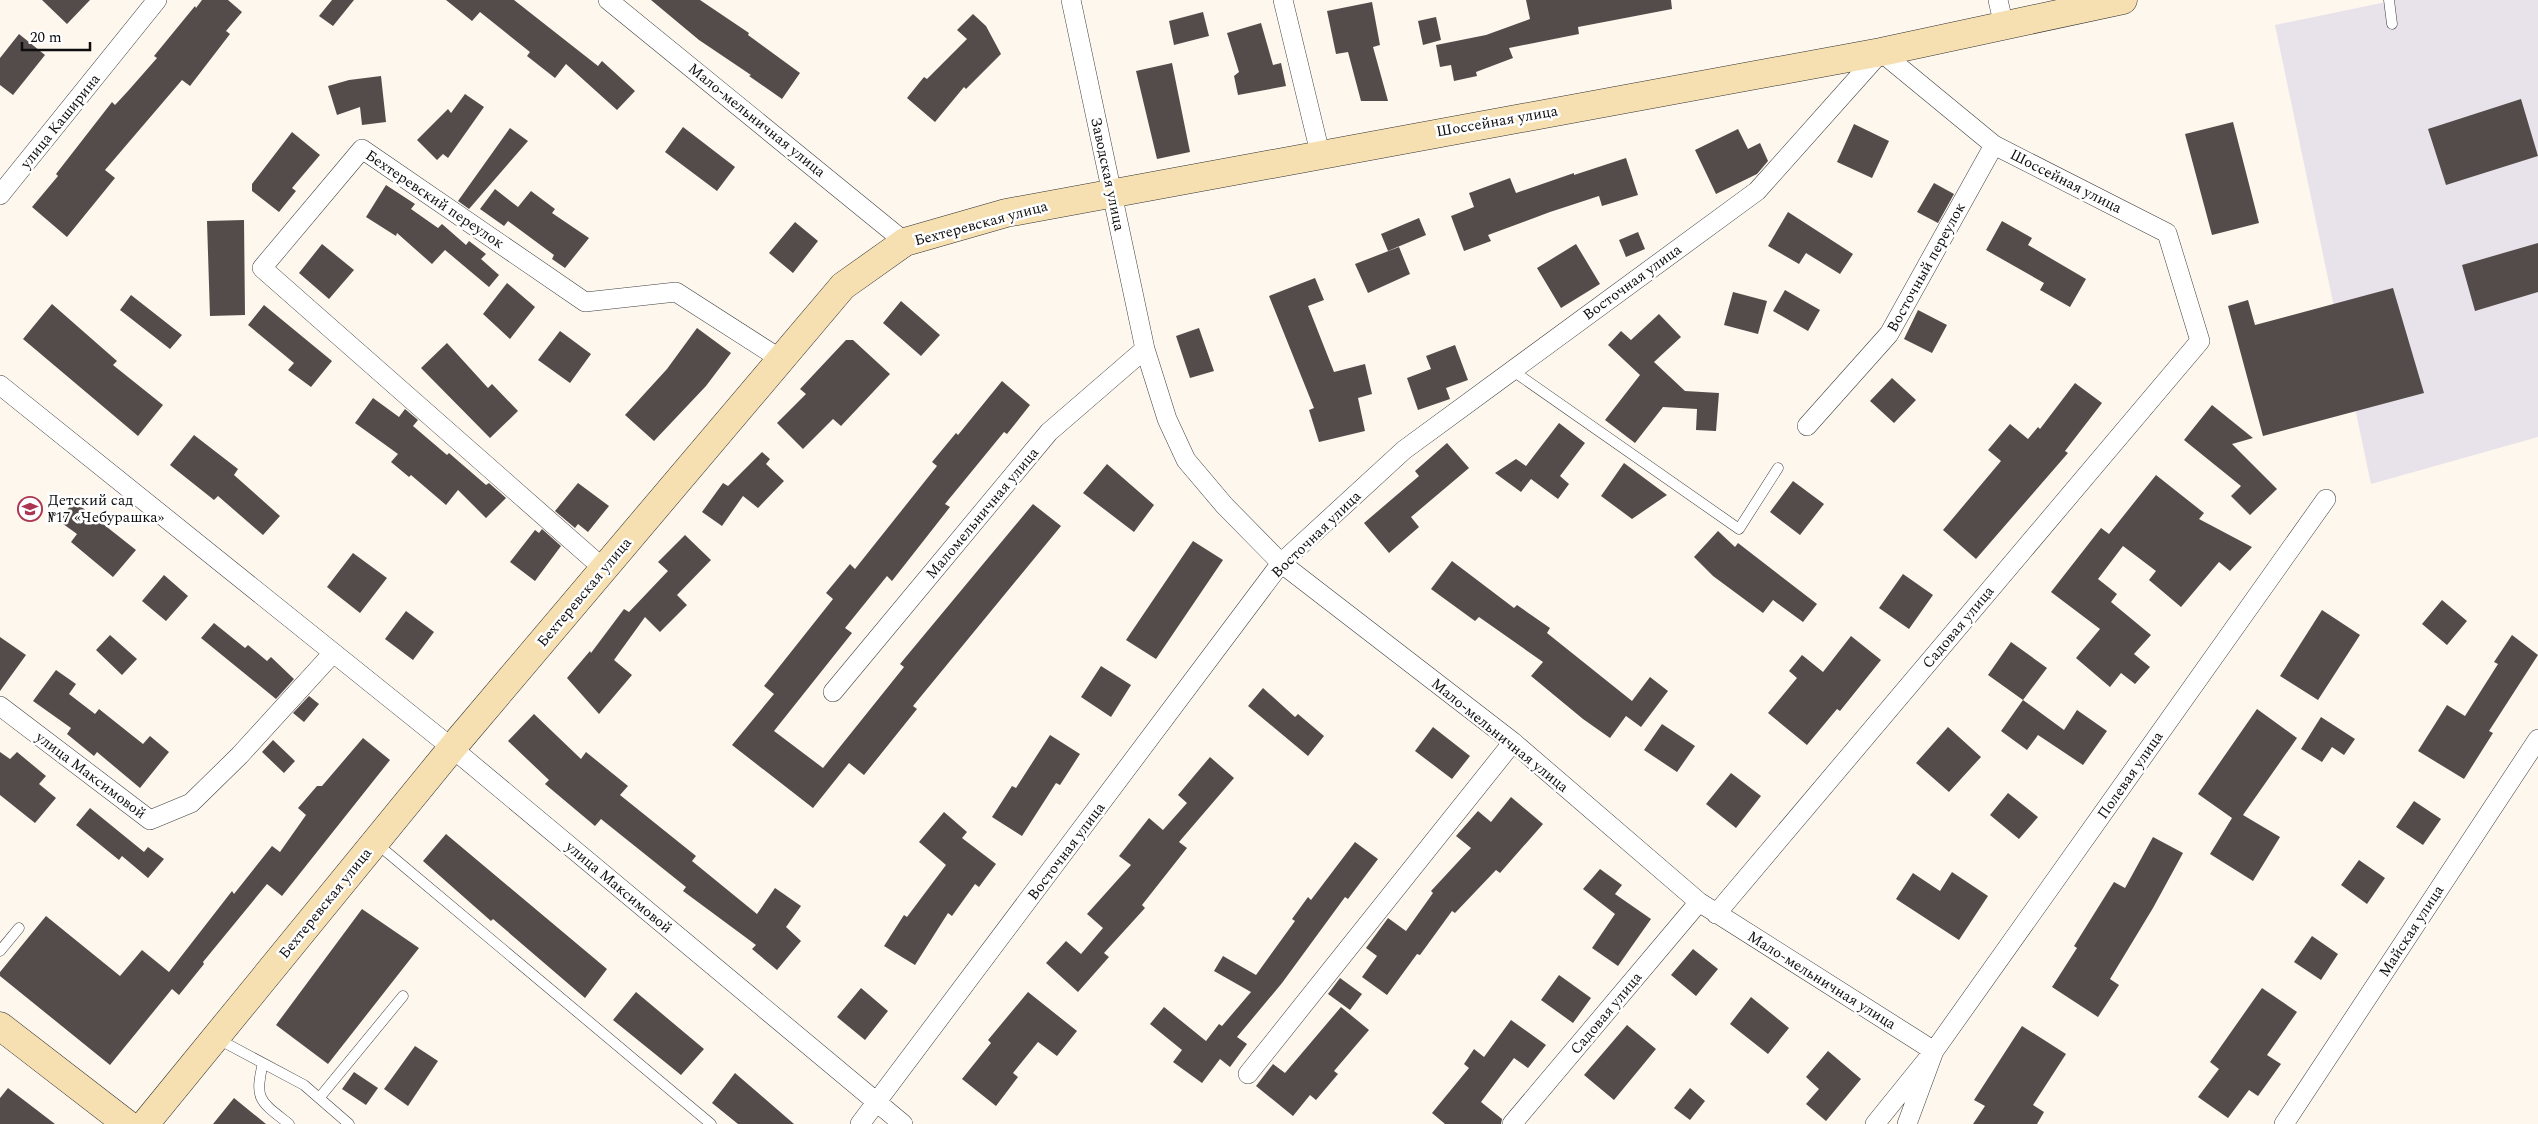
<svg xmlns="http://www.w3.org/2000/svg" width="2538" height="1124" font-family="Spectral,serif">
<style>
.industrial{fill:#e8e2ea}
.building{fill:#544c4a}
.lines{fill:none;stroke-linecap:round;stroke-linejoin:round}
.lane-casing{stroke:#404040;stroke-width:11}
.street-casing{stroke:#404040;stroke-width:20}
.secondary-casing{stroke:#2f2f2f;stroke-width:29}
.lane{stroke:#fff;stroke-width:10}
.street{stroke:#fff;stroke-width:19}
.secondary{stroke:#f6e0b1;stroke-width:28}
.labels{text-anchor:middle;stroke-width:5;stroke-linejoin:round;paint-order:stroke}
.street-label{font-size:15px;fill:#0d0d0d;stroke:#fff}
.poi-label{font-size:15px;fill:#0d0d0d;stroke:#fff;text-anchor:start}
</style>
<rect width="100%" height="100%" fill="#fdf7ee"/>
<path class="industrial" d="M 2396,0 L 2538,0 L 2538,437 L 2371,484 L 2275,25 Z"/>
<path class="building" d="M 42,0 L 90,0 L 67,24 Z
M 202,0 L 228,0 L 242,12 L 226,31 L 230,34 L 190,86 L 182,80 L 105,170 L 115,178 L 67,237 L 32,207 L 58,176 L 56,174 L 112,102 L 115,105 L 128,91 L 157,58 L 154,56 L 195,6 L 196,8 Z
M 332,0 L 354,0 L 333,26 L 319,16 Z
M 446,0 L 514,0 L 598,66 L 602,61 L 635,91 L 617,110 L 566,64 L 555,78 L 527,56 L 530,52 L 480,12 L 472,21 Z
M 651,0 L 700,0 L 749,33 L 748,35 L 800,73 L 782,99 L 749,76 L 751,75 L 699,40 Z
M 1526,0 L 1671,0 L 1672,9 L 1578,27 L 1579,34 L 1509,48 L 1513,58 L 1476,72 L 1477,76 L 1454,81 L 1451,65 L 1440,67 L 1436,45 L 1486,35 L 1530,19 Z
M 1372,2 L 1380,45 L 1373,47 L 1388,101 L 1361,101 L 1348,52 L 1336,54 L 1327,11 Z
M 1203,12 L 1209,36 L 1174,45 L 1169,21 Z
M 973,14 L 986,26 L 1001,54 L 966,89 L 964,87 L 935,122 L 907,98 L 924,77 L 927,79 L 967,39 L 957,30 Z
M 1436,17 L 1441,40 L 1423,45 L 1418,21 Z
M 1261,23 L 1273,65 L 1281,63 L 1286,86 L 1238,95 L 1234,76 L 1239,72 L 1227,33 Z
M 19,34 L 45,55 L 13,95 L 0,85 L 0,58 Z
M 1172,63 L 1190,152 L 1157,159 L 1136,71 Z
M 381,76 L 386,122 L 362,125 L 360,107 L 337,115 L 328,86 L 349,80 Z
M 465,94 L 484,107 L 448,158 L 443,154 L 437,160 L 417,140 L 448,109 L 451,113 Z
M 2521,99 L 2538,156 L 2446,185 L 2428,129 Z
M 2233,122 L 2259,223 L 2212,235 L 2185,134 Z
M 1854,124 L 1889,141 L 1872,178 L 1837,162 Z
M 683,127 L 735,167 L 717,191 L 665,152 Z
M 510,128 L 528,141 L 469,209 L 458,201 Z
M 1738,129 L 1748,149 L 1760,143 L 1768,161 L 1757,174 L 1716,194 L 1695,150 Z
M 292,132 L 320,155 L 292,188 L 296,191 L 279,212 L 252,191 L 252,184 Z
M 1626,158 L 1638,195 L 1602,206 L 1599,196 L 1550,212 L 1488,235 L 1491,241 L 1464,251 L 1451,216 L 1474,207 L 1469,193 L 1510,178 L 1516,193 L 1574,173 L 1574,175 Z
M 1934,183 L 1954,194 L 1938,223 L 1917,212 Z
M 386,185 L 415,204 L 411,209 L 438,228 L 442,224 L 466,245 L 469,241 L 486,254 L 481,259 L 499,275 L 489,287 L 445,250 L 432,264 L 397,233 L 396,236 L 366,217 Z
M 495,189 L 518,207 L 531,191 L 555,209 L 552,213 L 589,238 L 565,268 L 552,259 L 554,255 L 508,221 L 504,226 L 480,209 Z
M 1788,212 L 1853,254 L 1840,274 L 1806,253 L 1799,264 L 1768,246 Z
M 1419,218 L 1426,235 L 1388,251 L 1381,234 Z
M 244,220 L 245,315 L 210,316 L 207,221 Z
M 2002,221 L 2032,238 L 2028,245 L 2086,279 L 2070,307 L 2040,290 L 2044,283 L 1986,250 Z
M 795,222 L 818,241 L 793,273 L 769,253 Z
M 1638,232 L 1645,249 L 1626,257 L 1619,240 Z
M 2538,243 L 2538,292 L 2475,311 L 2462,265 Z
M 322,244 L 354,270 L 329,299 L 299,273 Z
M 1576,244 L 1600,284 L 1561,308 L 1537,268 Z
M 1399,247 L 1410,274 L 1368,293 L 1355,264 Z
M 1315,278 L 1324,300 L 1308,306 L 1334,372 L 1365,364 L 1372,394 L 1358,398 L 1365,431 L 1319,442 L 1309,410 L 1314,408 L 1269,296 Z
M 507,283 L 535,307 L 510,339 L 483,314 Z
M 2393,288 L 2424,393 L 2263,436 L 2228,306 L 2248,300 L 2255,325 Z
M 1785,290 L 1820,310 L 1808,331 L 1773,311 Z
M 1733,292 L 1767,301 L 1758,334 L 1724,325 Z
M 131,295 L 182,335 L 170,349 L 120,310 Z
M 901,301 L 940,335 L 921,356 L 883,323 Z
M 52,304 L 117,361 L 113,365 L 163,405 L 138,436 L 23,339 Z
M 264,305 L 332,361 L 311,387 L 288,370 L 294,363 L 248,325 Z
M 1918,310 L 1947,325 L 1932,353 L 1904,339 Z
M 1659,314 L 1681,337 L 1654,362 L 1685,391 L 1719,393 L 1716,431 L 1696,430 L 1697,409 L 1663,407 L 1635,443 L 1605,420 L 1640,375 L 1608,345 L 1621,331 L 1631,340 Z
M 697,328 L 731,353 L 706,386 L 654,441 L 625,415 L 667,369 Z
M 1199,328 L 1214,371 L 1190,378 L 1176,336 Z
M 560,331 L 591,354 L 570,383 L 538,360 Z
M 846,340 L 853,340 L 890,374 L 841,426 L 833,419 L 803,449 L 777,423 L 806,394 L 800,389 Z
M 447,343 L 488,388 L 492,384 L 518,411 L 490,438 L 421,368 Z
M 1455,345 L 1468,380 L 1446,388 L 1450,399 L 1418,410 L 1407,378 L 1431,369 L 1426,356 Z
M 1892,378 L 1916,400 L 1894,423 L 1870,401 Z
M 1002,381 L 1030,405 L 1007,434 L 1004,432 L 945,504 L 950,507 L 892,581 L 887,576 L 845,628 L 852,633 L 774,731 L 823,768 L 904,667 L 900,664 L 1033,504 L 1061,526 L 913,706 L 917,709 L 864,775 L 849,763 L 813,808 L 732,745 L 774,694 L 764,686 L 833,599 L 826,593 L 850,564 L 855,569 L 937,466 L 932,462 L 956,433 L 958,435 Z
M 2075,383 L 2102,403 L 2065,451 L 2068,453 L 1976,559 L 1943,530 L 2001,461 L 1988,450 L 2010,424 L 2028,439 L 2038,427 L 2040,429 Z
M 373,398 L 399,417 L 405,409 L 418,420 L 413,426 L 447,455 L 449,453 L 486,485 L 489,483 L 506,498 L 486,518 L 458,490 L 446,505 L 411,475 L 409,477 L 391,462 L 398,454 L 355,423 Z
M 2212,405 L 2253,438 L 2232,444 L 2277,489 L 2250,515 L 2231,496 L 2241,486 L 2184,440 Z
M 1559,423 L 1585,443 L 1560,476 L 1569,484 L 1558,499 L 1531,479 L 1521,492 L 1495,473 L 1516,459 L 1526,466 Z
M 194,435 L 238,469 L 234,475 L 280,516 L 263,535 L 218,496 L 214,500 L 170,465 Z
M 1447,443 L 1469,468 L 1411,517 L 1419,527 L 1389,553 L 1364,523 L 1419,476 L 1415,471 Z
M 762,452 L 770,459 L 766,464 L 784,481 L 758,508 L 743,496 L 722,526 L 702,512 L 723,483 L 728,486 Z
M 1624,463 L 1667,495 L 1632,519 L 1601,496 Z
M 1107,464 L 1154,505 L 1134,532 L 1083,493 Z
M 2156,475 L 2204,513 L 2199,519 L 2252,547 L 2230,571 L 2219,562 L 2181,607 L 2149,580 L 2156,571 L 2123,546 L 2098,579 L 2117,594 L 2111,602 L 2151,635 L 2134,654 L 2150,667 L 2135,684 L 2121,673 L 2110,687 L 2076,658 L 2100,629 L 2051,592 L 2101,528 L 2109,534 Z
M 1793,481 L 1824,504 L 1800,535 L 1770,512 Z
M 578,483 L 609,506 L 588,532 L 578,524 L 575,528 L 555,511 Z
M 74,501 L 136,550 L 113,577 L 71,542 L 77,534 L 59,521 Z
M 542,529 L 561,546 L 535,581 L 510,562 L 535,530 L 539,533 Z
M 1718,531 L 1735,547 L 1738,543 L 1817,604 L 1803,622 L 1773,600 L 1763,613 L 1713,576 L 1694,557 Z
M 685,535 L 711,560 L 677,595 L 687,605 L 660,632 L 645,617 L 614,660 L 632,675 L 599,714 L 567,678 L 590,651 L 591,653 L 624,609 L 629,612 L 668,571 L 658,562 Z
M 1193,541 L 1223,560 L 1156,659 L 1126,640 Z
M 353,553 L 387,578 L 360,613 L 327,587 Z
M 1452,561 L 1514,608 L 1517,605 L 1550,628 L 1547,633 L 1632,701 L 1650,677 L 1668,691 L 1641,727 L 1626,716 L 1610,738 L 1583,719 L 1531,676 L 1543,662 L 1479,617 L 1475,621 L 1431,589 Z
M 1903,574 L 1933,595 L 1909,629 L 1879,608 Z
M 164,575 L 188,596 L 166,621 L 142,601 Z
M 2442,600 L 2467,621 L 2447,645 L 2422,624 Z
M 2322,610 L 2360,635 L 2318,700 L 2280,676 Z
M 406,611 L 434,632 L 413,660 L 385,639 Z
M 214,623 L 245,648 L 248,645 L 267,661 L 271,657 L 294,679 L 276,699 L 201,638 Z
M 110,635 L 137,659 L 122,675 L 96,650 Z
M 2512,635 L 2538,655 L 2489,731 L 2493,733 L 2464,779 L 2418,751 L 2447,705 L 2465,716 L 2498,664 L 2494,662 Z
M 1851,636 L 1881,660 L 1840,711 L 1837,709 L 1807,745 L 1768,713 L 1797,678 L 1789,671 L 1802,655 L 1823,672 Z
M 0,637 L 26,655 L 0,691 Z
M 2011,642 L 2047,668 L 2023,700 L 1988,675 Z
M 1101,666 L 1131,685 L 1111,717 L 1081,697 Z
M 56,670 L 76,684 L 69,694 L 95,714 L 99,709 L 143,744 L 150,736 L 169,752 L 140,788 L 97,752 L 94,756 L 67,734 L 71,728 L 33,701 Z
M 1263,688 L 1295,717 L 1298,714 L 1324,736 L 1308,756 L 1248,706 Z
M 309,696 L 319,704 L 304,722 L 293,713 Z
M 2023,700 L 2064,730 L 2077,710 L 2107,731 L 2083,765 L 2038,735 L 2027,750 L 2001,731 Z
M 2257,709 L 2297,738 L 2243,815 L 2280,837 L 2253,881 L 2210,854 L 2232,818 L 2198,794 Z
M 534,714 L 581,759 L 586,752 L 628,786 L 620,795 L 696,856 L 692,861 L 757,914 L 775,888 L 801,906 L 786,927 L 801,941 L 777,970 L 752,949 L 756,945 L 683,891 L 686,887 L 601,819 L 595,826 L 545,784 L 549,780 L 508,741 Z
M 2321,717 L 2355,739 L 2344,755 L 2332,747 L 2322,762 L 2301,749 Z
M 1662,724 L 1695,746 L 1677,772 L 1644,750 Z
M 1433,727 L 1470,756 L 1452,779 L 1415,751 Z
M 1948,727 L 1981,757 L 1949,792 L 1916,763 Z
M 1050,735 L 1080,754 L 1060,785 L 1056,783 L 1022,836 L 992,817 L 1012,786 L 1016,788 Z
M 363,738 L 390,760 L 282,896 L 267,884 L 203,962 L 204,964 L 179,995 L 172,989 L 110,1065 L 0,976 L 0,972 L 46,916 L 120,976 L 142,950 L 169,972 L 232,891 L 234,894 L 272,846 L 280,852 L 306,815 L 298,808 L 317,786 L 322,786 Z
M 273,740 L 295,761 L 284,773 L 262,752 Z
M 0,752 L 10,759 L 17,752 L 46,776 L 39,784 L 56,798 L 35,823 L 0,795 Z
M 1210,757 L 1234,778 L 1179,842 L 1187,848 L 1142,905 L 1145,908 L 1104,953 L 1109,957 L 1078,992 L 1046,963 L 1066,941 L 1081,954 L 1103,928 L 1087,914 L 1131,865 L 1119,856 L 1149,818 L 1163,830 L 1187,803 L 1178,795 Z
M 1731,773 L 1761,796 L 1736,828 L 1706,804 Z
M 2008,793 L 2038,817 L 2019,839 L 1990,815 Z
M 1511,797 L 1543,824 L 1500,873 L 1496,870 L 1455,913 L 1452,911 L 1420,955 L 1417,954 L 1387,995 L 1362,977 L 1377,956 L 1366,948 L 1388,918 L 1406,931 L 1433,893 L 1431,891 L 1471,848 L 1456,836 L 1478,811 L 1491,822 Z
M 2414,801 L 2441,819 L 2423,845 L 2396,827 Z
M 90,808 L 144,852 L 148,847 L 164,859 L 148,878 L 122,856 L 119,860 L 76,825 Z
M 944,812 L 967,832 L 962,838 L 996,864 L 979,887 L 975,884 L 952,916 L 948,913 L 915,965 L 884,946 L 904,915 L 907,917 L 946,865 L 919,842 Z
M 446,834 L 607,969 L 585,998 L 493,919 L 491,921 L 423,861 Z
M 2153,837 L 2183,853 L 2153,908 L 2110,979 L 2119,985 L 2098,1017 L 2052,987 L 2077,948 L 2074,946 L 2114,882 L 2125,888 Z
M 1355,842 L 1378,859 L 1348,899 L 1345,897 L 1282,983 L 1237,1037 L 1247,1044 L 1230,1067 L 1220,1059 L 1202,1083 L 1173,1062 L 1182,1050 L 1150,1024 L 1164,1007 L 1206,1041 L 1219,1024 L 1222,1026 L 1251,992 L 1214,971 L 1223,956 L 1256,975 L 1295,921 L 1292,919 L 1308,897 L 1311,900 Z
M 2359,860 L 2385,878 L 2367,904 L 2341,885 Z
M 1600,869 L 1622,885 L 1615,894 L 1651,919 L 1618,966 L 1592,948 L 1615,914 L 1583,889 Z
M 1952,872 L 1988,896 L 1959,940 L 1896,899 L 1913,873 L 1940,891 Z
M 362,909 L 419,948 L 328,1064 L 276,1025 Z
M 2312,936 L 2338,954 L 2321,980 L 2294,962 Z
M 1693,949 L 1718,969 L 1696,996 L 1671,975 Z
M 1559,975 L 1591,998 L 1573,1023 L 1541,1000 Z
M 1340,978 L 1362,994 L 1350,1010 L 1328,994 Z
M 861,988 L 888,1011 L 865,1040 L 837,1017 Z
M 2262,988 L 2297,1012 L 2267,1055 L 2281,1064 L 2258,1096 L 2249,1090 L 2228,1118 L 2198,1097 L 2219,1069 L 2210,1062 Z
M 636,992 L 704,1049 L 681,1075 L 613,1020 Z
M 1028,992 L 1077,1031 L 1057,1056 L 1038,1042 L 1013,1073 L 1018,1077 L 996,1106 L 962,1079 L 991,1043 L 988,1040 Z
M 1751,997 L 1789,1028 L 1768,1054 L 1730,1024 Z
M 1341,1007 L 1369,1030 L 1334,1071 L 1338,1074 L 1316,1100 L 1310,1095 L 1293,1116 L 1256,1086 L 1273,1064 L 1285,1073 Z
M 1511,1020 L 1546,1045 L 1528,1068 L 1514,1058 L 1481,1102 L 1502,1119 L 1501,1124 L 1445,1124 L 1432,1113 L 1469,1068 L 1464,1064 L 1474,1049 L 1484,1057 Z
M 1627,1025 L 1656,1049 L 1614,1100 L 1584,1075 Z
M 2022,1026 L 2066,1054 L 2033,1105 L 2044,1112 L 2037,1124 L 1973,1124 L 1985,1106 L 1974,1100 Z
M 415,1046 L 438,1061 L 408,1106 L 384,1089 Z
M 1828,1051 L 1861,1079 L 1826,1121 L 1806,1104 L 1819,1089 L 1806,1077 Z
M 354,1072 L 378,1088 L 366,1105 L 342,1089 Z
M 735,1073 L 794,1124 L 738,1124 L 712,1103 Z
M 8,1088 L 55,1124 L 0,1124 L 0,1098 Z
M 1690,1088 L 1705,1101 L 1690,1120 L 1674,1108 Z
M 234,1098 L 266,1124 L 213,1124 Z"/>
<g class="lines">
<defs>
<path id="lane" d="M 2389,0 L 2392,24
M 1513,371 L 1739,529 L 1778,468
M 376,843 L 711,1124
M 0,951 L 19,928
M 216,1038 L 304,1085 L 349,1124
M 263,1063 C 254,1100 260,1101 289,1124
M 320,1097 L 403,996"/>
<path id="street" d="M 608,0 L 905,242
M 1071,0 L 1145,349 L 1167,419 L 1186,460 L 1224,505 L 1281,563 L 1513,742 L 1699,902 L 1934,1051 L 1875,1124
M 1283,0 L 1320,153
M 1998,0 L 2004,26
M 0,195 L 157,0
M 0,385 L 452,748 L 903,1124
M 1807,426 L 1889,334 L 1994,145
M 604,569 L 262,268 L 362,149 L 585,302 L 676,292 L 782,360
M 833,692 L 1049,432 L 1145,349
M 0,706 L 150,820 L 191,803 L 240,755 L 333,653
M 1248,1074 L 1513,742
M 860,1124 L 1281,563 L 1404,450 L 1757,191 L 1881,52 L 1994,145 L 2167,233 L 2200,341 L 1716,914
M 1512,1124 L 1699,902
M 1907,1124 L 1934,1051 L 2326,499
M 2284,1124 L 2538,739"/>
<path id="secondary" d="M 0,1026 L 127,1124
M 145,1124 L 452,748 L 843,286 L 905,242 L 1006,213 L 1881,52 L 2123,0"/>
</defs>
<use href="#lane" class="lane-casing"/>
<use href="#street" class="street-casing"/>
<use href="#secondary" class="secondary-casing"/>
<use href="#lane" class="lane"/>
<use href="#street" class="street"/>
<use href="#secondary" class="secondary"/>
</g>
<defs>
<symbol id="school-ring" viewBox="-11 -11 22 22"><circle r="9.5" fill="#fff" stroke="#ac3552" stroke-width="1.5"/><path d="M0-5L7-2L0 1L-7-2ZM-4 1L0 2.5L4 1V4Q0 6-4 4Z" fill="#ac3552"/></symbol>
</defs>
<g fill-rule="evenodd">
<use href="#school-ring" x="16" y="495" width="28" height="28"/>
</g>
<g class="labels">
<g class="street-label">
<text transform="translate(757 120) rotate(39)" y="5">Мало-мельничная улица</text>
<text transform="translate(60 121) rotate(-51)" y="5">улица Каширина</text>
<text transform="translate(1497 121) rotate(-10)" y="5">Шоссейная улица</text>
<text transform="translate(1108 174) rotate(78)" y="5">Заводская улица</text>
<text transform="translate(2066 181) rotate(27)" y="5">Шоссейная улица</text>
<text transform="translate(435 199) rotate(34)" y="5">Бехтеревский переулок</text>
<text transform="translate(981 223) rotate(-15)" y="5">Бехтеревская улица</text>
<text transform="translate(1926 267) rotate(-61)" y="5">Восточный переулок</text>
<text transform="translate(1632 282) rotate(-36)" y="5">Восточная улица</text>
<text transform="translate(982 513) rotate(-50)" y="5">Маломельничная улица</text>
<text transform="translate(1316 534) rotate(-44)" y="5">Восточная улица</text>
<text transform="translate(584 592) rotate(-50)" y="5">Бехтеревская улица</text>
<text transform="translate(1958 627) rotate(-50)" y="5">Садовая улица</text>
<text transform="translate(1500 735) rotate(39)" y="5">Мало-мельничная улица</text>
<text transform="translate(91 775) rotate(37)" y="5">улица Максимовой</text>
<text transform="translate(2130 775) rotate(-55)" y="5">Полевая улица</text>
<text transform="translate(1066 851) rotate(-53)" y="5">Восточная улица</text>
<text transform="translate(619 887) rotate(40)" y="5">улица Максимовой</text>
<text transform="translate(325 903) rotate(-51)" y="5">Бехтеревская улица</text>
<text transform="translate(2411 931) rotate(-57)" y="5">Майская улица</text>
<text transform="translate(1822 980) rotate(32)" y="5">Мало-мельничная улица</text>
<text transform="translate(1606 1013) rotate(-50)" y="5">Садовая улица</text>
</g>
<g class="poi-label">
<text x="48" y="505">Детский сад<tspan x="48" dy="17">№17 «Чебурашка»</tspan></text>
</g>
</g>
<path d="M22 42v8h68v-8" fill="none" stroke="#0d0d0d" stroke-width="2.5"/>
<text x="30" y="42" font-size="15" fill="#0d0d0d" stroke="#ffffff" stroke-width="4" paint-order="stroke">20 m</text>
</svg>
